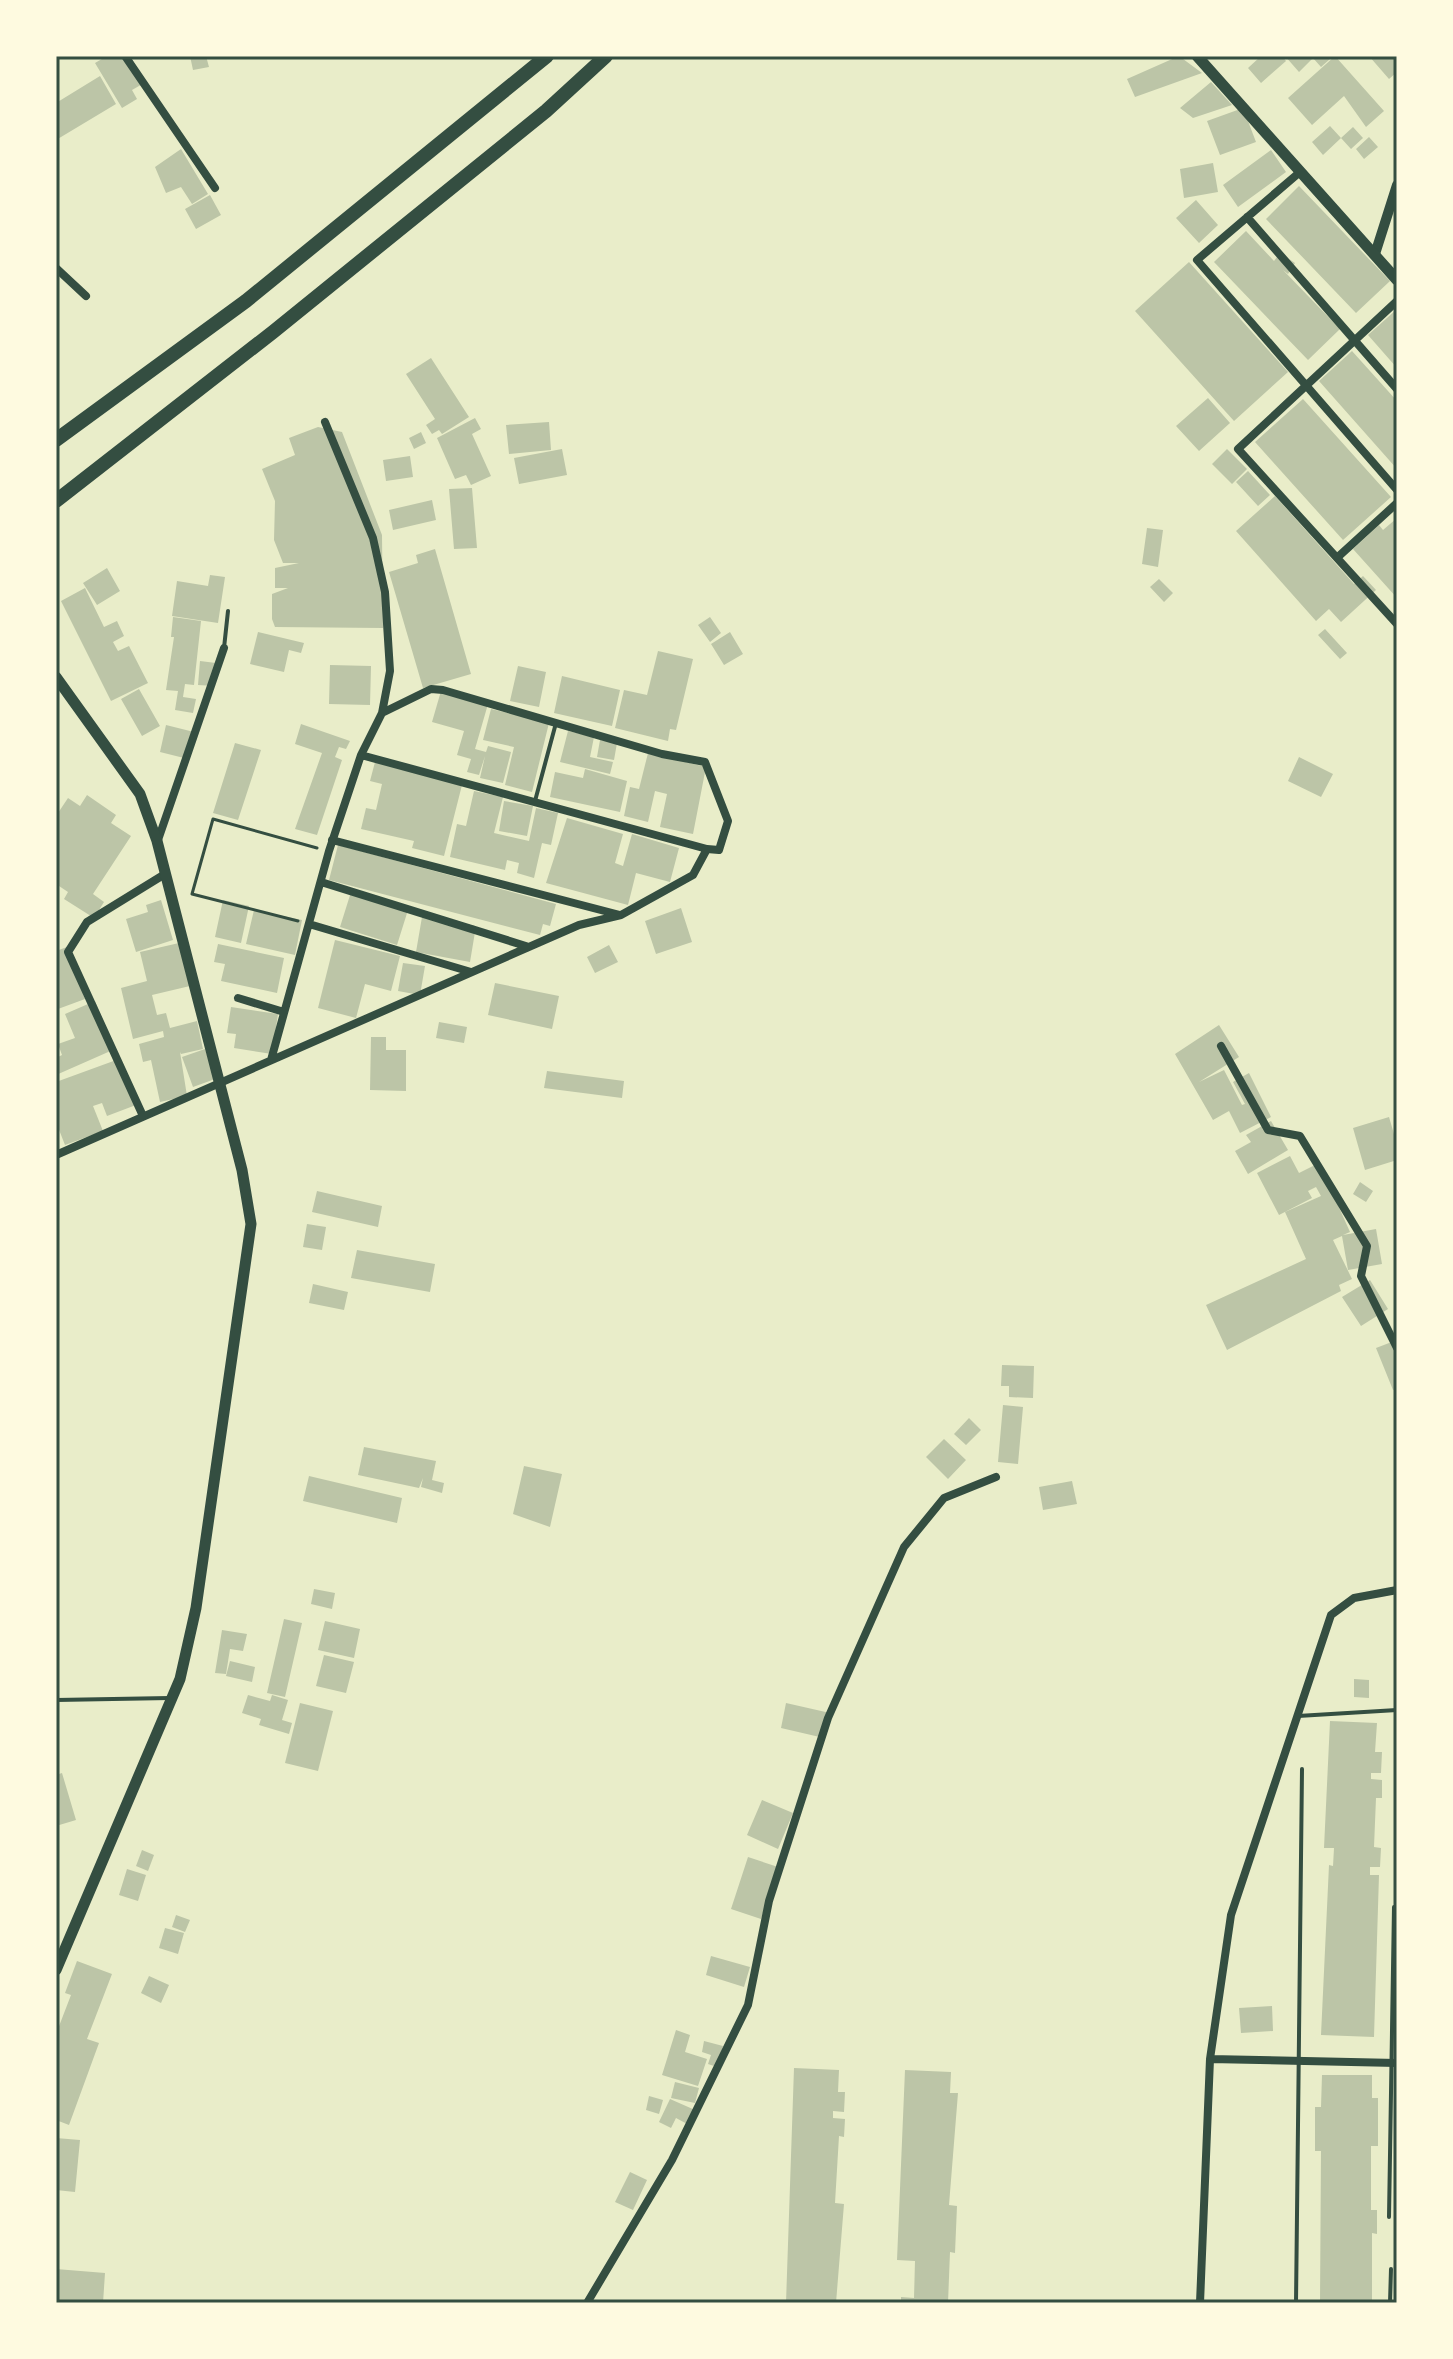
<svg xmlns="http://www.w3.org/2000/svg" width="1453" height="2359" font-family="'Noto Serif',serif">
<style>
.building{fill:#bcc5a7}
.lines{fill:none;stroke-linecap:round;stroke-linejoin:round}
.path{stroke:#344e41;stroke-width:3}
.service{stroke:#344e41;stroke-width:4}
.minor{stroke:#344e41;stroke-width:8}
.tertiary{stroke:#344e41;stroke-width:10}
.secondary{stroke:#344e41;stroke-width:11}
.motorway{stroke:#344e41;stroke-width:14}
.neatline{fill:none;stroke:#344e41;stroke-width:3}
</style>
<rect width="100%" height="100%" fill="#e9edc9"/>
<path class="building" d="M 107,56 L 130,56 L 146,82 L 132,90 L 137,99 L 122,108 L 95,63 Z
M 190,56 L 206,56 L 209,67 L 193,70 Z
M 1179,56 L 1202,73 L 1135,97 L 1127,79 Z
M 1261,56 L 1282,56 L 1286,61 L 1261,83 L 1248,68 Z
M 1285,56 L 1327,56 L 1330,59 L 1321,67 L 1313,58 L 1299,72 Z
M 1335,56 L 1384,111 L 1366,127 L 1344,96 L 1312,125 L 1288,98 Z
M 1369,56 L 1397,56 L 1397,72 L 1389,79 Z
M 100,76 L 116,104 L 56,140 L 56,103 Z
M 1211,82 L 1232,105 L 1193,118 L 1180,108 Z
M 1243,108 L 1256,142 L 1220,155 L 1207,121 Z
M 1330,126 L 1341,138 L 1323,155 L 1312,142 Z
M 1353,127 L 1363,138 L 1351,149 L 1341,138 Z
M 1369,137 L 1378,147 L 1364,159 L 1356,149 Z
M 181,149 L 208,194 L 192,204 L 181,187 L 166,193 L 155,167 Z
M 1271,150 L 1286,172 L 1238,207 L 1223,185 Z
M 1213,163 L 1218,192 L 1184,198 L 1180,169 Z
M 1299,186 L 1390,281 L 1356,313 L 1266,219 Z
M 210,195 L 221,215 L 196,229 L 185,209 Z
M 1196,200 L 1218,225 L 1199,243 L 1176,218 Z
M 1246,231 L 1274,261 L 1280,253 L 1295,263 L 1288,274 L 1283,270 L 1340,329 L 1308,360 L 1214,262 Z
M 1189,262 L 1288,372 L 1234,421 L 1135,311 Z
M 1397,309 L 1397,368 L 1368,335 Z
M 1352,351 L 1397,401 L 1397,469 L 1319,381 Z
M 431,358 L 469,417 L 442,434 L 439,430 L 432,434 L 426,425 L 435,419 L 406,374 Z
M 1208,398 L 1230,423 L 1199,451 L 1176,426 Z
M 1303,399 L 1391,497 L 1343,540 L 1255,442 Z
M 475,418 L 481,429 L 472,434 L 491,476 L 471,485 L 466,475 L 455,479 L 437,438 Z
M 549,422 L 551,450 L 509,454 L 506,425 Z
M 318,427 L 342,432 L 382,535 L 383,628 L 275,627 L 272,619 L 272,594 L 288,588 L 275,588 L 275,568 L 299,563 L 283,563 L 274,540 L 275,501 L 262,469 L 295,455 L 289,438 Z
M 421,432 L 426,443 L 414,449 L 409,438 Z
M 562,449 L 567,475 L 519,484 L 514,458 Z
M 1227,449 L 1247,469 L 1232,484 L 1212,464 Z
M 410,456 L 413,477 L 386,481 L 383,460 Z
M 1248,471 L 1270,495 L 1258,506 L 1236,482 Z
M 472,488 L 477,548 L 454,549 L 449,489 Z
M 1275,496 L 1354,584 L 1363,576 L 1376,590 L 1341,622 L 1329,609 L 1316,621 L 1236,531 Z
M 432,500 L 436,520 L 393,530 L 389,510 Z
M 1397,518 L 1397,598 L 1353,549 L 1379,525 L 1383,530 Z
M 1147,528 L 1163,530 L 1158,567 L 1142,564 Z
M 435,549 L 471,674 L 423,688 L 389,572 L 418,563 L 416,555 Z
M 107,568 L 120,591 L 97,605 L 83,583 Z
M 210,575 L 225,577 L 218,623 L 172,616 L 177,581 L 208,586 Z
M 1159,579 L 1173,593 L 1164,602 L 1150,587 Z
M 85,588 L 104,627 L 117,621 L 124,636 L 113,642 L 118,651 L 129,646 L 148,683 L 111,701 L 61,601 Z
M 173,617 L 201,621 L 194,685 L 185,684 L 183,697 L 196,699 L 193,713 L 175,710 L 178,691 L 166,690 L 174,637 L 171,637 Z
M 710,617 L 721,633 L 710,642 L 698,625 Z
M 1325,629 L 1347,653 L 1340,659 L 1318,635 Z
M 258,632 L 304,643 L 301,653 L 289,650 L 284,672 L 250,664 Z
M 730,632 L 743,654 L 724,665 L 711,644 Z
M 658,651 L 693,659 L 676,730 L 670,729 L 668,741 L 615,728 L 624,690 L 647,695 Z
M 200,661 L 216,663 L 215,686 L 198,685 Z
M 330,665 L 371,666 L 370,705 L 329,704 Z
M 518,666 L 546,672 L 539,707 L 510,701 Z
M 562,676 L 620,690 L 612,726 L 554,713 Z
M 139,689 L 160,726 L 142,736 L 121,699 Z
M 441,691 L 488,704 L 475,749 L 486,752 L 488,746 L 511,752 L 503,783 L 480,778 L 485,756 L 479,775 L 467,772 L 471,759 L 457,755 L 464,731 L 432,722 Z
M 491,709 L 549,723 L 532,792 L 505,785 L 514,747 L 483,740 Z
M 301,724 L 350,741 L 346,749 L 339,747 L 335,757 L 342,760 L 317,835 L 295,829 L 322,753 L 295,744 Z
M 166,725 L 194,732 L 188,759 L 160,752 Z
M 568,731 L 594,737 L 590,757 L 613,762 L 610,774 L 560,762 Z
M 600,740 L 617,743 L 614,760 L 597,757 Z
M 235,743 L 261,750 L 238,820 L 213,813 Z
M 648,753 L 706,767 L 693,834 L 660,827 L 667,794 L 655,791 L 648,822 L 624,816 L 630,787 L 639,789 Z
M 1299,757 L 1333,774 L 1321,797 L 1288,781 Z
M 375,762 L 462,785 L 444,856 L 412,848 L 414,841 L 361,829 L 366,808 L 376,810 L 382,784 L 370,781 Z
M 585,769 L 627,781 L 620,812 L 550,797 L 555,772 L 583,778 Z
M 474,791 L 503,797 L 494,833 L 529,841 L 536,808 L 558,813 L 551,845 L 542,843 L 534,878 L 517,873 L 519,863 L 507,860 L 505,870 L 450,857 L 457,824 L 466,826 Z
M 87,795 L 116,815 L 111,823 L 131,836 L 93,894 L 104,902 L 94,918 L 64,899 L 68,892 L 56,884 L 56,816 L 68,798 L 80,806 Z
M 504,801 L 533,806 L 527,836 L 499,831 Z
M 567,818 L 623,834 L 615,863 L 623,866 L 632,834 L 679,848 L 670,882 L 636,873 L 628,905 L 546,883 Z
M 338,845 L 556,904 L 550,926 L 543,924 L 540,935 L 329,880 Z
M 351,892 L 408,910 L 397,945 L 340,927 Z
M 161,900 L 173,940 L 136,952 L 126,919 L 148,912 L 146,905 Z
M 223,900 L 249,906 L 241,943 L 215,937 Z
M 681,908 L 692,942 L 656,954 L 645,921 Z
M 254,910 L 302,920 L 295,955 L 246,944 Z
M 422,917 L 476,926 L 470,962 L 416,952 Z
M 335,940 L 400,956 L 391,991 L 365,984 L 356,1018 L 318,1008 Z
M 179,943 L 190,986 L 152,995 L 157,1015 L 166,1013 L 170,1028 L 197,1021 L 203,1049 L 181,1054 L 180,1052 L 187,1096 L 160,1102 L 151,1060 L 143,1062 L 139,1044 L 164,1037 L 163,1031 L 133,1039 L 121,988 L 147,981 L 140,952 Z
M 218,944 L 284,958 L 277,993 L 221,981 L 225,964 L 214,962 Z
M 609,945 L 618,962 L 595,973 L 587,957 Z
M 67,947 L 85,999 L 58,1009 L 56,951 Z
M 403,963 L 425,966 L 420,995 L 398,991 Z
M 495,983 L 559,996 L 552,1029 L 488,1015 Z
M 95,1001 L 115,1049 L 56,1075 L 56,1058 L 62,1055 L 58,1044 L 75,1038 L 65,1014 Z
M 231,1007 L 278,1014 L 272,1054 L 234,1048 L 236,1034 L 227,1033 Z
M 439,1022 L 467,1027 L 464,1043 L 436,1038 Z
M 1219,1025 L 1239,1057 L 1199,1082 L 1224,1070 L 1242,1105 L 1245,1104 L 1233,1082 L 1249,1073 L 1271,1117 L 1240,1133 L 1229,1111 L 1213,1120 L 1175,1054 Z
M 371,1037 L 386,1037 L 386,1050 L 406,1050 L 406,1091 L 370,1090 Z
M 205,1049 L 215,1079 L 193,1087 L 182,1057 Z
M 119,1059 L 136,1105 L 107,1116 L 102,1103 L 93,1106 L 103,1131 L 65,1145 L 56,1122 L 56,1082 Z
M 547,1071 L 624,1081 L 622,1098 L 544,1088 Z
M 1389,1117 L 1394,1134 L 1397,1133 L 1397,1160 L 1365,1170 L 1353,1128 Z
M 1271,1121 L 1288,1150 L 1248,1174 L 1235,1151 L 1251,1142 L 1246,1135 Z
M 1290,1156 L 1299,1173 L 1319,1163 L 1350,1232 L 1343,1235 L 1376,1229 L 1382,1264 L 1348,1270 L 1342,1236 L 1333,1240 L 1352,1279 L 1339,1285 L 1341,1291 L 1227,1350 L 1206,1305 L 1306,1259 L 1285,1212 L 1321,1196 L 1316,1187 L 1308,1191 L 1312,1198 L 1279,1215 L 1257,1173 Z
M 1360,1182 L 1373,1191 L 1366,1202 L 1353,1194 Z
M 317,1191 L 382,1206 L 378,1227 L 312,1212 Z
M 307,1224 L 326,1227 L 322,1250 L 303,1247 Z
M 357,1250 L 435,1264 L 430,1292 L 351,1278 Z
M 1370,1280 L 1388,1309 L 1361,1326 L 1342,1297 Z
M 313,1284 L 348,1292 L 344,1310 L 309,1303 Z
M 1397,1340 L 1397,1389 L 1393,1390 L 1376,1348 Z
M 1002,1365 L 1034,1366 L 1033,1398 L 1009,1397 L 1009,1386 L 1001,1386 Z
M 1003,1405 L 1023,1407 L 1018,1464 L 998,1462 Z
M 969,1418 L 981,1430 L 966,1445 L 954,1434 Z
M 944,1439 L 966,1460 L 948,1479 L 926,1457 Z
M 364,1447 L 436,1461 L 432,1480 L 444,1483 L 442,1493 L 421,1487 L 423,1478 L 419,1488 L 358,1475 Z
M 524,1466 L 562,1474 L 550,1527 L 513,1514 Z
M 309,1476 L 402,1498 L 397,1523 L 303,1501 Z
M 1072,1481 L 1077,1504 L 1043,1510 L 1039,1487 Z
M 314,1589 L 335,1593 L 332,1609 L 311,1604 Z
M 284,1619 L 302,1623 L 285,1697 L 267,1693 Z
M 325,1621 L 360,1629 L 354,1658 L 318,1650 Z
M 222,1630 L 247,1634 L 243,1651 L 230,1649 L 226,1674 L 215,1673 Z
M 324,1655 L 354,1662 L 346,1693 L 316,1686 Z
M 230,1661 L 255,1667 L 252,1682 L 226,1676 Z
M 1354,1679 L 1369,1680 L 1369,1698 L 1354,1697 Z
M 248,1695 L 270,1701 L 272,1695 L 288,1700 L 282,1720 L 292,1723 L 289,1734 L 259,1725 L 261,1719 L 242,1713 Z
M 300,1703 L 333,1711 L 318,1771 L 285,1763 Z
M 786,1703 L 830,1713 L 824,1738 L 781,1728 Z
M 1330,1721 L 1377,1723 L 1375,1752 L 1382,1752 L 1381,1773 L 1371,1773 L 1371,1779 L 1382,1780 L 1382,1798 L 1376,1798 L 1374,1847 L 1381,1848 L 1380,1867 L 1370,1867 L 1370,1875 L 1379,1875 L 1374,2037 L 1321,2035 L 1329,1865 L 1333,1866 L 1334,1848 L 1324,1848 Z
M 62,1773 L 76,1820 L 56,1826 L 56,1775 Z
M 762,1800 L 793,1813 L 778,1849 L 747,1835 Z
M 142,1850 L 154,1855 L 148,1871 L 136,1866 Z
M 748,1857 L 778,1867 L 761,1919 L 731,1909 Z
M 127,1869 L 146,1875 L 138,1901 L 119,1895 Z
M 176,1915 L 190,1920 L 185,1932 L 172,1927 Z
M 165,1928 L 184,1933 L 178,1954 L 159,1948 Z
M 711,1956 L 750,1967 L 744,1987 L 706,1975 Z
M 77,1961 L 112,1974 L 87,2039 L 99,2043 L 69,2125 L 56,2120 L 56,2034 L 71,1995 L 65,1993 Z
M 149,1976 L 169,1985 L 161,2003 L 141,1993 Z
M 1272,2006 L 1273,2031 L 1241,2033 L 1239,2008 Z
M 676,2030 L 690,2035 L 685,2052 L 707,2059 L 698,2086 L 662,2075 Z
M 704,2041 L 723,2046 L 717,2067 L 708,2064 L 711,2055 L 702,2052 Z
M 794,2068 L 839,2070 L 838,2092 L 845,2092 L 844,2112 L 833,2111 L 833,2118 L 845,2119 L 844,2137 L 839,2136 L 835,2203 L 844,2204 L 836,2303 L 786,2303 Z
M 905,2070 L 951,2072 L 950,2093 L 958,2093 L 949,2205 L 957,2206 L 955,2253 L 950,2252 L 948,2303 L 901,2303 L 901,2297 L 914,2298 L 915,2261 L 897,2260 Z
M 1322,2075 L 1372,2075 L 1372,2098 L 1378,2098 L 1378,2146 L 1371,2146 L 1371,2210 L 1377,2210 L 1377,2234 L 1372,2233 L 1372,2303 L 1320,2303 L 1321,2151 L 1315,2151 L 1315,2107 L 1321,2107 Z
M 675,2082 L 699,2088 L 695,2103 L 671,2098 Z
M 649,2096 L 663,2100 L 659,2114 L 646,2110 Z
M 670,2099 L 695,2110 L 689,2125 L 676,2118 L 671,2128 L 659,2122 Z
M 56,2138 L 80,2140 L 75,2192 L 56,2190 Z
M 630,2172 L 647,2180 L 633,2210 L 615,2202 Z
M 56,2269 L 105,2273 L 103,2303 L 56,2303 Z"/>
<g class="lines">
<path class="path" d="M 298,921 L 192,894 L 213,819 L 317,848"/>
<path class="service" d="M 224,648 L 228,611
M 535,801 L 556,723
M 56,1700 L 170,1698
M 1298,1716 L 1397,1710
M 1389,2217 L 1394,1907
M 1296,2303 L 1302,1769
M 1390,2303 L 1391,2269"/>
<path class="minor" d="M 125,56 L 215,188
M 1300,172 L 1197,260 L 1397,490
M 1247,217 L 1397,389
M 56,268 L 86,296
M 1397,301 L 1238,449 L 1397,624
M 1339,556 L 1397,503
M 361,755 L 707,849
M 158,840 L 224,648
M 332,840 L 620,915
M 321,882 L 529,947
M 309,924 L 471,972
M 238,998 L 284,1012
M 1221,1046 L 1268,1130 L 1300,1136 L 1367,1246 L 1361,1276 L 1397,1348
M 271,1060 L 329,851 L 361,755 L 382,713 L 390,671 L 385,592 L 373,538 L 325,422
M 143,1116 L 68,952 L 87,922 L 165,874
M 56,1155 L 579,925 L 621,915 L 693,875 L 707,849 L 719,850 L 728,821 L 705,762 L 662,754 L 443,690 L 431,689 L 382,713
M 1210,2059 L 1397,2063
M 587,2303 L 672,2160 L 748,2005 L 769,1901 L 828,1718 L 904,1547 L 944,1498 L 996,1477
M 1200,2303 L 1210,2059 L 1231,1915 L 1331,1615 L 1354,1598 L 1397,1590"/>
<path class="tertiary" d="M 1375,254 L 1397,185"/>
<path class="secondary" d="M 1197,56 L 1397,280
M 56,677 L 140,794 L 157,841 L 242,1170 L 251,1224 L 196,1608 L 180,1679 L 56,1970"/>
<path class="motorway" d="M 56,440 L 246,301 L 547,56
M 56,501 L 273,332 L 546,111 L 606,56"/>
</g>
<rect width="1453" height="2359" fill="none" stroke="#fefae0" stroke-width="116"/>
<rect x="58" y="58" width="1337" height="2243" class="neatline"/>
</svg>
